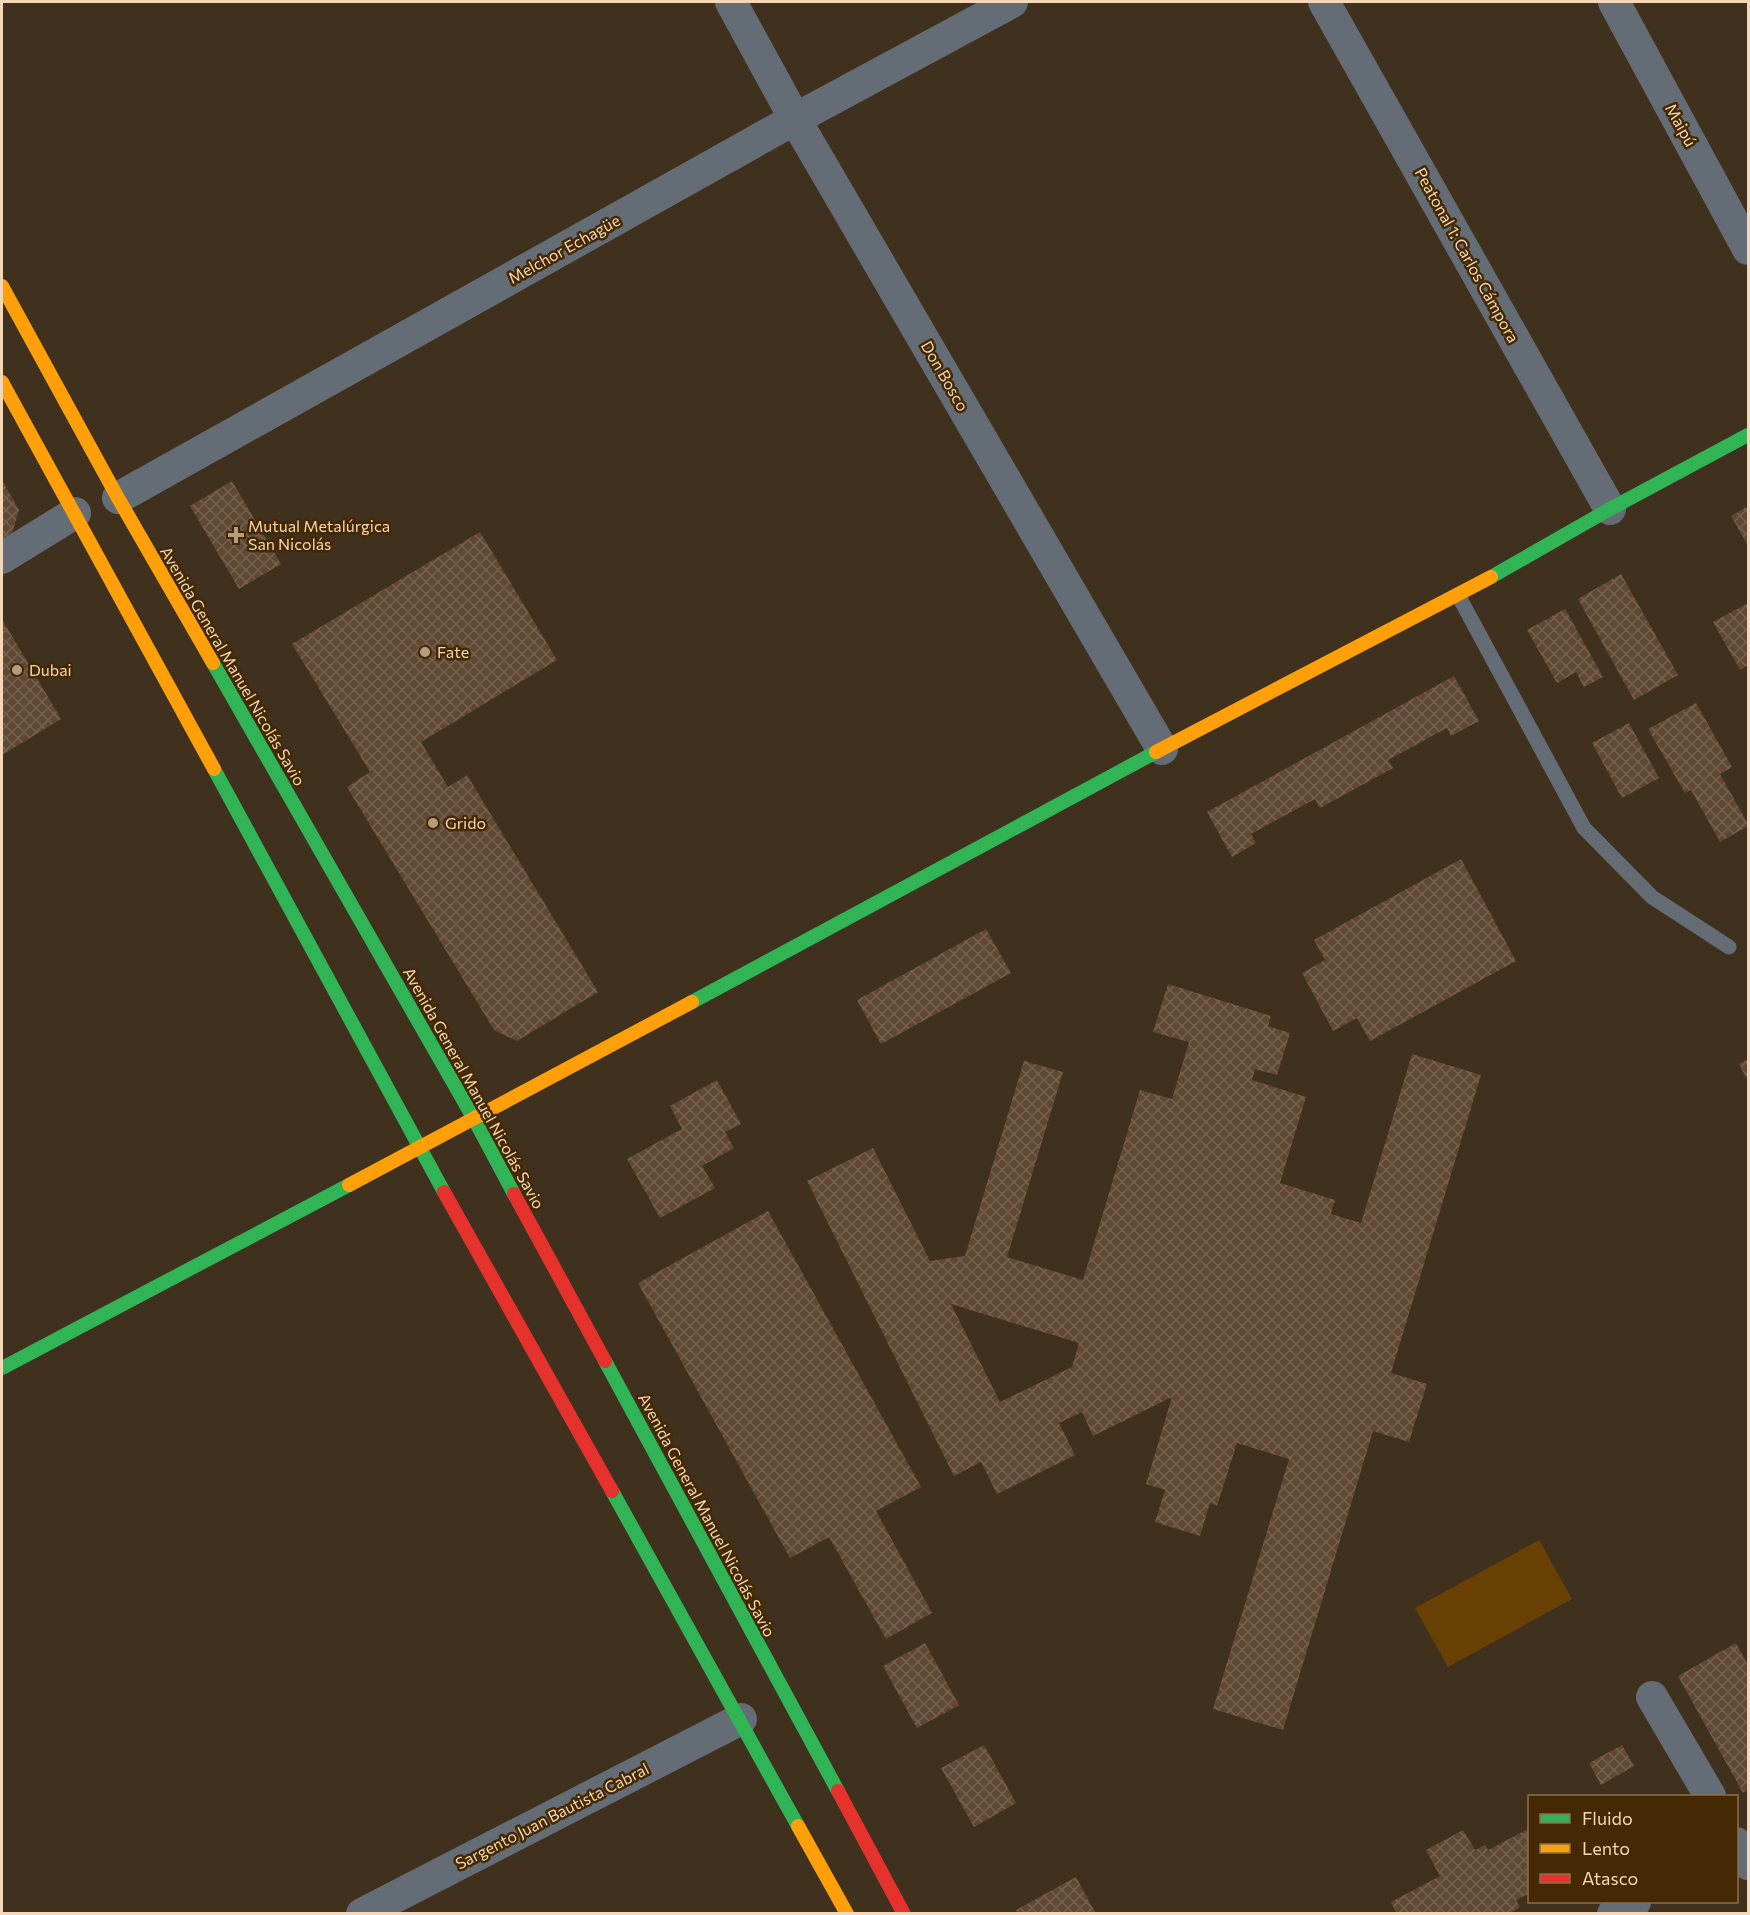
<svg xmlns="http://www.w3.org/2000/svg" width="1750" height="1915" font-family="Commissioner,sans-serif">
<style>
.grass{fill:#694104}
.building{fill:url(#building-cross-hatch);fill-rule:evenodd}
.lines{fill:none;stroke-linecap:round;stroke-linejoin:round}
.lane{stroke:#646d76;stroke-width:15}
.street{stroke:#646d76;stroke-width:32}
.fast{stroke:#30b455;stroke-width:14}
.slow{stroke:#ff9f0a;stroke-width:14}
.jam{stroke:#e5322d;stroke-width:14}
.poi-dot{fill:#b59d81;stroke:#442903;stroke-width:2}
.labels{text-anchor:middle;stroke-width:5;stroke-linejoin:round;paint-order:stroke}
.street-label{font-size:16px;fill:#f4d7b7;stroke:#442903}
.poi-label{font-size:16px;fill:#f4d7b7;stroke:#442903;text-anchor:start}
</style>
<defs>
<pattern id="building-cross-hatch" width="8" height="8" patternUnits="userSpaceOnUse" patternTransform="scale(1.5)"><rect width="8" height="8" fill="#5f4834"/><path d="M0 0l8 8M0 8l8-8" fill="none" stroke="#77624f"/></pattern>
</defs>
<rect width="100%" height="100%" fill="#40311e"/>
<path class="grass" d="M 1539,1540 L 1572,1599 L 1448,1667 L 1415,1608 Z"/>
<path class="building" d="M 2,480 L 19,510 L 11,537 L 2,543 Z
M 232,481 L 281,564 L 239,589 L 190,506 Z
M 1748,506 L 1748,546 L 1731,516 Z
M 480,532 L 557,660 L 421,742 L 448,787 L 467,775 L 598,992 L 517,1041 L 494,1030 L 347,787 L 370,772 L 292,644 Z
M 1621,574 L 1678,675 L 1634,700 L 1578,599 Z
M 1748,603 L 1748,665 L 1740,670 L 1713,622 Z
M 1565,609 L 1603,677 L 1584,687 L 1576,672 L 1557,683 L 1527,630 Z
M 2,619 L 61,719 L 2,755 Z
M 1454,676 L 1479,721 L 1451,736 L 1447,728 L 1388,760 L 1393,768 L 1320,808 L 1315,799 L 1251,834 L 1256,843 L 1232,857 L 1207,812 Z
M 1696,703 L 1732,767 L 1720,774 L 1748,824 L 1748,826 L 1720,842 L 1691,790 L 1685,793 L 1648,729 Z
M 1629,723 L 1659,778 L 1622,798 L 1592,743 Z
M 1461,859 L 1516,961 L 1370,1041 L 1357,1018 L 1333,1031 L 1302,973 L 1325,960 L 1314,940 Z
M 986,929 L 1011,973 L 881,1044 L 857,1000 Z
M 1168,984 L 1271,1016 L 1268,1026 L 1290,1033 L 1277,1075 L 1255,1069 L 1252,1080 L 1306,1097 L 1280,1183 L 1335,1200 L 1331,1214 L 1361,1223 L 1412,1054 L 1481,1075 L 1391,1373 L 1427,1384 L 1409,1442 L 1373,1431 L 1283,1730 L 1213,1709 L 1289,1459 L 1237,1443 L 1217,1506 L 1210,1503 L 1200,1536 L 1155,1522 L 1165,1490 L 1146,1484 L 1172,1397 L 1093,1436 L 1082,1412 L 1059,1423 L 1075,1455 L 997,1494 L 981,1462 L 954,1476 L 807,1181 L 873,1148 L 930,1261 L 965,1256 L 1024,1061 L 1063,1072 L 1007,1257 L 1083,1280 L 1140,1090 L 1172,1099 L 1189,1042 L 1153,1032 ZM 951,1304 L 1079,1343 L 1072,1367 L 1000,1402 Z
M 1748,1059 L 1748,1081 L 1739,1064 Z
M 717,1080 L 741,1124 L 725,1132 L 734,1148 L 702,1166 L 715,1188 L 660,1218 L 627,1159 L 682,1129 L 670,1106 Z
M 768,1211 L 921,1487 L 876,1511 L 932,1613 L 886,1639 L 829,1537 L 790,1558 L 638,1283 Z
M 925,1643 L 959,1705 L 917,1728 L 883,1666 Z
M 1736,1643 L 1748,1665 L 1748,1790 L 1743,1793 L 1678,1676 Z
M 984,1745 L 1016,1803 L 974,1827 L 941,1768 Z
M 1622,1745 L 1634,1766 L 1601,1785 L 1589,1763 Z
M 1530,1828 L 1530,1893 L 1516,1900 L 1520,1907 L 1508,1914 L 1397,1914 L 1391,1902 L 1440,1876 L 1426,1850 L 1463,1830 L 1475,1850 L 1485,1845 L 1488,1850 Z
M 1076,1877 L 1096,1914 L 1018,1914 L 1016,1910 Z"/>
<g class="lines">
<path class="lane" d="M 1458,595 L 1584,828 L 1652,897 L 1729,947"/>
<path class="street" d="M 731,2 L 795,119 L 1162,749
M 1324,2 L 1610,509
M 1614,2 L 1748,249
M 118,498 L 795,119 L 1012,2
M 2,558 L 75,513
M 1652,1697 L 1710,1796
M 1736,1843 L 1748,1864
M 362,1914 L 741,1719
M 1613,1914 L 1635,1902"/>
<path class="fast" d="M 1491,577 L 1610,509 L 1748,435
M 213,663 L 474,1119 L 514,1194
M 214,769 L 444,1192
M 692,1002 L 1156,752
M 605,1361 L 838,1791
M 2,1368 L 349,1185
M 612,1491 L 798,1826"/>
<path class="slow" d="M 2,286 L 118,498 L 213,663
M 2,382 L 214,769
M 1156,752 L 1491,577
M 349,1185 L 692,1002
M 798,1826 L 847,1914"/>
<path class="jam" d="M 444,1192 L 612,1491
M 514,1194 L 605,1361
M 838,1791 L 904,1914"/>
</g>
<g class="poi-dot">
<path d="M233 526h6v6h6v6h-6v6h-6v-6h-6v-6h6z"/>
<circle cx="425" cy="652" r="6"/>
<circle cx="17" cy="670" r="6"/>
<circle cx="433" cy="823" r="6"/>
</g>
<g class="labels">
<g class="street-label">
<text transform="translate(1681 125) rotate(61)" y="6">Maipú</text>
<text transform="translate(564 249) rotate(-29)" y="6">Melchor Echagüe</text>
<text transform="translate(1467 255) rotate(61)" y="6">Peatonal 1: Carlos Cámpora</text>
<text transform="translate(945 376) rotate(60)" y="6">Don Bosco</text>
<text transform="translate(233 666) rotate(60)" y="6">Avenida General Manuel Nicolás Savio</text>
<text transform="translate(474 1088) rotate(61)" y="6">Avenida General Manuel Nicolás Savio</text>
<text transform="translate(707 1515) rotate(62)" y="6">Avenida General Manuel Nicolás Savio</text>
<text transform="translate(552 1816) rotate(-27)" y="6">Sargento Juan Bautista Cabral</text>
</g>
<g class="poi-label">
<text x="248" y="532">Mutual Metalúrgica<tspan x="248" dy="18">San Nicolás</tspan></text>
<text x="437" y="658">Fate</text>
<text x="29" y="676">Dubai</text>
<text x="445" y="829">Grido</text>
</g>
</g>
<rect width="1750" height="1915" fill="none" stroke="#f4d7b7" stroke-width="6"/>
<rect x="1528" y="1795" width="210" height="108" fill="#442903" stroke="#8a6f4b" stroke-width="1.5"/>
<rect x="1540" y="1814" width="30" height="9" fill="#30b455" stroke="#8a6f4b" stroke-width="1.5"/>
<text x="1582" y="1825" font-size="18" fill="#f4d7b7">Fluido</text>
<rect x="1540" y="1844" width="30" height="9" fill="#ff9f0a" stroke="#8a6f4b" stroke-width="1.5"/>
<text x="1582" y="1855" font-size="18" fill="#f4d7b7">Lento</text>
<rect x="1540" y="1874" width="30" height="9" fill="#e5322d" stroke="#8a6f4b" stroke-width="1.5"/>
<text x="1582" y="1885" font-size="18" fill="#f4d7b7">Atasco</text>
</svg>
